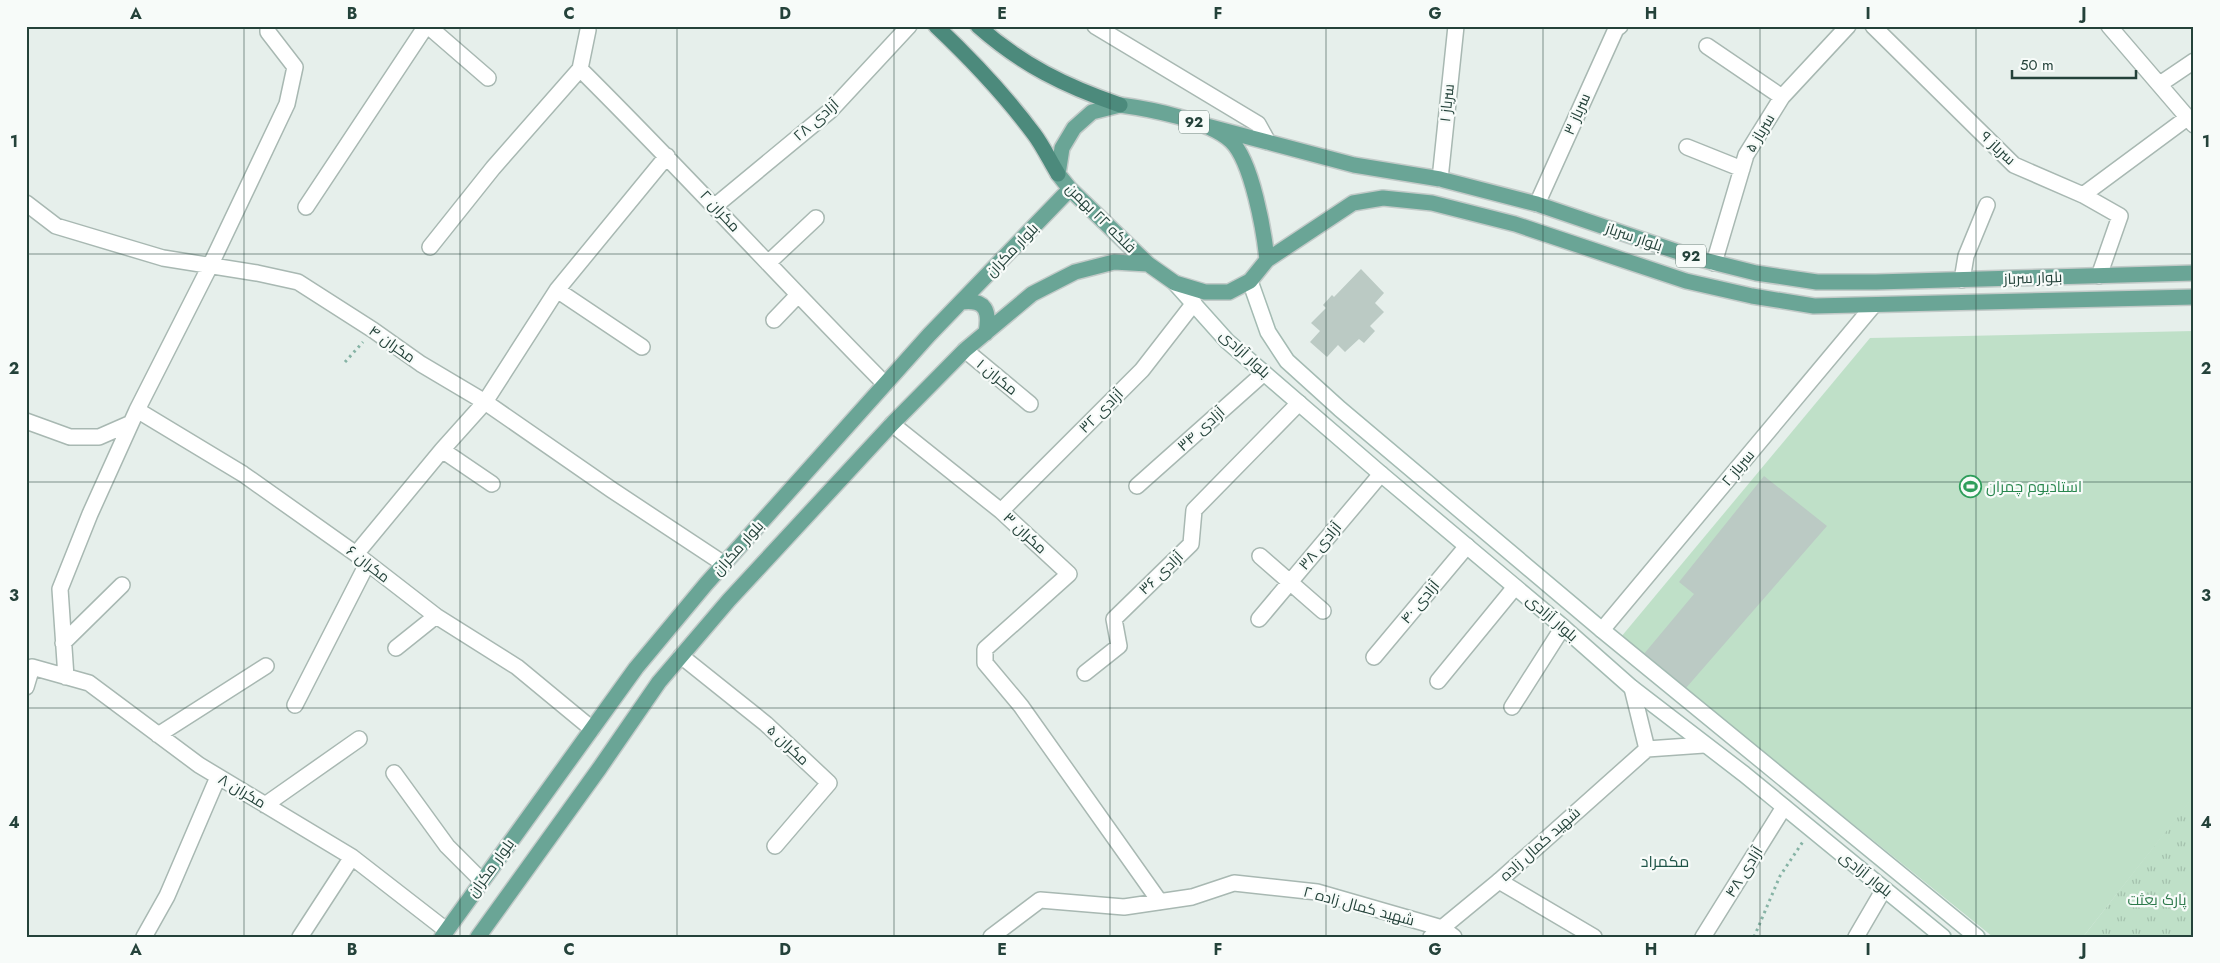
<svg xmlns="http://www.w3.org/2000/svg" width="2220" height="963" font-family="Jost,Cairo,sans-serif">
<style>
.grass{fill:url(#grass-tufts)}
.pitch{fill:#bfe0c8}
.building{fill:#bbcac4}
.lines{fill:none;stroke-linecap:round;stroke-linejoin:round}
.minor-casing{stroke:#a8b8b2;stroke-width:18}
.tertiary-casing{stroke:#a8b8b2;stroke-width:18}
.secondary-casing{stroke:#a4bbb3;stroke-width:18}
.primary-casing{stroke:#c2cac8;stroke-width:18}
.trunk-casing{stroke:#c2cac8;stroke-width:18}
.path{stroke:#86b3a5;stroke-width:3;stroke-dasharray:2.5 4;stroke-linecap:butt}
.minor{stroke:#fff;stroke-width:15}
.tertiary{stroke:#fff;stroke-width:15}
.secondary{stroke:#fff;stroke-width:15}
.primary{stroke:#6aa596;stroke-width:15}
.trunk{stroke:#4c8a7c;stroke-width:15}
.grid{fill:none;stroke:#24423a;stroke-width:1;stroke-opacity:0.55}
.labels{text-anchor:middle;stroke-width:4.5;stroke-linejoin:round;paint-order:stroke}
.shield{fill:#f7fbf9;stroke:#637a73;stroke-width:1}
.shield-label{font-size:14px;font-weight:bold;fill:#24423a}
.street-label{font-size:15px;fill:#24423a;stroke:#f7fbf9}
.leisure-label{font-size:15px;fill:#27864d;stroke:#f7fbf9;text-anchor:start}
.park-label{font-size:15px;fill:#2d7a4b;stroke:#f7fbf9}
.neighbourhood-label{font-size:16px;fill:#1f5548;stroke:#f7fbf9}
.neatline{fill:none;stroke:#24423a;stroke-width:2}
.grid-label{font-size:16px;text-anchor:middle;font-weight:bold;fill:#24423a}
</style>
<defs>
<pattern id="grass-tufts" width="24" height="20" patternUnits="userSpaceOnUse" patternTransform="scale(1.25)"><rect width="24" height="20" fill="#bfe0c8"/><path d="M3 7l-1-3M5 7V3M7 7l1-3M15 17l-1-3M17 17v-4M19 17l1-3" fill="none" stroke="#a4c1ad"/></pattern>
</defs>
<rect width="100%" height="100%" fill="#e6efeb"/>
<path class="grass" d="M 2194,795 L 2194,937 L 2083,937 Z"/>
<path class="pitch" d="M 2194,331 L 2194,796 L 2083,937 L 1993,937 L 1621,637 L 1870,338 Z"/>
<path class="building" d="M 1361,269 L 1384,293 L 1375,303 L 1384,312 L 1370,326 L 1375,331 L 1364,343 L 1359,339 L 1345,352 L 1338,345 L 1327,357 L 1310,342 L 1320,331 L 1311,323 L 1326,308 L 1323,305 L 1332,295 L 1334,297 Z
M 1764,476 L 1827,526 L 1686,688 L 1643,655 L 1694,594 L 1679,582 Z"/>
<g class="lines">
<defs>
<path id="minor" d="M 428,26 L 488,78
M 1095,26 L 1258,124 L 1268,142
M 1873,26 L 2014,165 L 2083,195 L 2120,216 L 2099,276
M 2109,26 L 2194,125
M 588,30 L 580,69 C 684,172 782,280 885,384
M 1707,46 L 1782,97
M 2160,84 L 2194,61
M 1687,147 L 1742,169
M 1440,179 L 1456,26
M 2083,195 L 2187,118
M 26,203 L 56,226 L 163,258 L 257,273 L 298,282 L 373,330 L 421,364 L 485,402 L 612,490 L 724,564
M 1537,204 L 1616,29 L 1620,26
M 715,206 L 831,110 L 909,26
M 306,207 L 426,26
M 430,247 L 493,168 L 580,69
M 768,263 L 816,218
M 1714,263 L 1746,155 L 1782,97 L 1848,26
M 1962,280 L 1966,256 L 1987,205
M 557,290 L 642,347
M 774,320 L 798,295
M 965,350 L 1030,404
M 137,410 L 243,474 L 356,554 L 436,616 L 517,667 L 592,729
M 26,421 L 70,437 L 99,437 L 131,423
M 892,424 L 1001,511 L 1069,574 L 985,649 L 985,663 L 1021,706 L 1160,902
M 442,450 L 492,484
M 1137,486 L 1264,373
M 1001,511 L 1142,370 L 1194,303
M 356,554 L 442,450 L 485,402 L 557,290 L 667,156
M 1260,556 L 1323,611
M 1259,619 L 1381,474
M 1602,630 L 1873,306
M 63,643 L 122,585
M 396,648 L 436,616
M 681,656 L 766,724 L 829,783 L 775,846
M 1374,657 L 1467,546
M 1085,673 L 1119,646 L 1114,619 L 1191,544 L 1194,510 L 1299,403
M 66,677 L 60,589 L 90,514 L 137,410 L 210,266 L 287,104 L 295,67 L 268,32 L 268,26
M 1438,681 L 1515,587
M 26,687 L 32,667 L 89,683 L 199,765 L 352,857 L 446,930
M 295,705 L 367,564
M 1512,707 L 1563,627
M 158,735 L 266,666
M 394,773 L 447,846 L 482,881
M 265,805 L 359,739
M 1499,881 L 1594,937
M 144,937 L 167,896 L 218,777
M 300,937 L 352,857
M 991,937 L 1040,900 L 1124,907 L 1192,897 L 1234,883 L 1317,892 L 1442,928 L 1454,937
M 1703,937 L 1784,807
M 1856,937 L 1884,889"/>
<path id="tertiary" d="M 1632,688 L 1647,749
M 1647,749 L 1704,745
M 1431,937 L 1499,881 L 1647,749"/>
<path id="secondary" d="M 1250,281 L 1268,332 L 1287,361 L 1340,409 L 1602,630 L 1977,937
M 1175,283 L 1227,341 L 1381,474 L 1563,627 L 1632,688 L 1744,774 L 1943,937"/>
<path id="primary" d="M 1120,105 C 1150,109 1208,120 1231,141 C 1252,161 1264,231 1267,260 L 1250,281 L 1229,292 L 1205,292 L 1175,283 L 1148,264 L 1070,189 L 1058,174 L 1062,148 L 1074,128 L 1092,112 Z
M 1203,125 L 1354,165 L 1440,179 L 1537,204 L 1696,258 L 1756,273 L 1817,282 L 1876,282 L 2194,273
M 1267,260 L 1353,203 L 1383,198 L 1432,203 L 1515,224 L 1686,281 L 1752,296 L 1814,306 L 2194,297
M 961,302 C 986,299 990,311 986,333
M 442,937 L 636,668 L 706,584 L 929,335 L 1070,189
M 478,937 L 599,769 L 659,682 L 729,600 L 892,424 L 965,350 L 1032,294 L 1075,272 L 1114,262 L 1148,264"/>
<path id="trunk" d="M 936,26 C 972,60 1005,95 1034,134 C 1043,146 1050,161 1058,174
M 978,26 C 1022,65 1065,86 1120,105"/>
</defs>
<use href="#minor" class="minor-casing"/>
<use href="#tertiary" class="tertiary-casing"/>
<use href="#secondary" class="secondary-casing"/>
<use href="#primary" class="primary-casing"/>
<use href="#trunk" class="trunk-casing"/>
<path class="path" d="M 345,362 L 363,342
M 1754,937 L 1780,876 L 1804,840"/>
<use href="#minor" class="minor"/>
<use href="#tertiary" class="tertiary"/>
<use href="#secondary" class="secondary"/>
<use href="#primary" class="primary"/>
<use href="#trunk" class="trunk"/>
</g>
<path class="grid" d="M 244,26 L 244,937M 460,26 L 460,937M 677,26 L 677,937M 894,26 L 894,937M 1110,26 L 1110,937M 1326,26 L 1326,937M 1543,26 L 1543,937M 1760,26 L 1760,937M 1976,26 L 1976,937M 26,254 L 2194,254M 26,482 L 2194,482M 26,708 L 2194,708"/>
<defs>
<symbol id="stadium-ring" viewBox="-11 -11 22 22"><circle r="9.5" fill="#f7fbf9" stroke="#2e9e5b" stroke-width="1.5"/><path d="M0-5a6.5 5 0 1 0 0 10a6.5 5 0 1 0 0-10ZM-3.5-1.8h7v3.6h-7Z" fill="#2e9e5b"/></symbol>
</defs>
<g fill-rule="evenodd">
<use href="#stadium-ring" x="1958" y="474" width="25" height="25"/>
</g>
<g class="labels">
<g class="shield">
<rect x="1179" y="110.5" width="30" height="23" rx="4"/>
<rect x="1676" y="244.5" width="30" height="23" rx="4"/>
</g>
<g class="shield-label">
<text x="1194" y="127">92</text>
<text x="1691" y="261">92</text>
</g>
<g class="street-label">
<text transform="translate(1447 103) rotate(-84)" y="5">سرباز ۱</text>
<text transform="translate(1577 114) rotate(-66)" y="5">سرباز ۳</text>
<text transform="translate(816 120) rotate(-41)" y="5">آزادی ۲۸</text>
<text transform="translate(1760 133) rotate(-59)" y="5">سرباز ۵</text>
<text transform="translate(1998 148) rotate(43)" y="5">سرباز ۹</text>
<text transform="translate(720 211) rotate(47)" y="5">مکران ۲</text>
<text transform="translate(1101 218) rotate(45)" y="5">فلکه ۲۲ بهمن</text>
<text transform="translate(1634 237) rotate(19)" y="5">بلوار سرباز</text>
<text transform="translate(1012 250) rotate(-46)" y="5">بلوار مکران</text>
<text transform="translate(2033 278) rotate(-2)" y="5">بلوار سرباز</text>
<text transform="translate(392 344) rotate(35)" y="5">مکران ۴</text>
<text transform="translate(1245 354) rotate(43)" y="5">بلوار آزادی</text>
<text transform="translate(997 377) rotate(39)" y="5">مکران ۱</text>
<text transform="translate(1101 411) rotate(-45)" y="5">آزادی ۳۲</text>
<text transform="translate(1201 429) rotate(-42)" y="5">آزادی ۳۴</text>
<text transform="translate(1738 468) rotate(-50)" y="5">سرباز ۲</text>
<text transform="translate(1025 533) rotate(43)" y="5">مکران ۳</text>
<text transform="translate(1320 546) rotate(-50)" y="5">آزادی ۳۸</text>
<text transform="translate(738 548) rotate(-48)" y="5">بلوار مکران</text>
<text transform="translate(368 564) rotate(38)" y="5">مکران ۶</text>
<text transform="translate(1161 573) rotate(-44)" y="5">آزادی ۳۶</text>
<text transform="translate(1420 602) rotate(-50)" y="5">آزادی ۴۰</text>
<text transform="translate(1552 618) rotate(41)" y="5">بلوار آزادی</text>
<text transform="translate(788 745) rotate(43)" y="5">مکران ۵</text>
<text transform="translate(242 791) rotate(31)" y="5">مکران ۸</text>
<text transform="translate(1540 844) rotate(-42)" y="5">شهید کمال زاده</text>
<text transform="translate(491 868) rotate(-54)" y="5">بلوار مکران</text>
<text transform="translate(1744 872) rotate(-58)" y="5">آزادی ۴۸</text>
<text transform="translate(1866 874) rotate(39)" y="5">بلوار آزادی</text>
<text transform="translate(1359 906) rotate(15)" y="5">شهید کمال زاده ۲</text>
</g>
<g class="leisure-label">
<text x="1986" y="492">استادیوم چمران</text>
</g>
<g class="park-label">
<text x="2157" y="905">پارک بعثت</text>
</g>
<g class="neighbourhood-label">
<text x="1665" y="867">مکمراد</text>
</g>
</g>
<rect width="2220" height="963" fill="none" stroke="#f7fbf9" stroke-width="55"/>
<path d="M2012 70v8h124v-8" fill="none" stroke="#24423a" stroke-width="2.5"/>
<text x="2020" y="70" font-size="15" fill="#24423a" stroke="#f7fbf9" stroke-width="4" paint-order="stroke">50 m</text>
<rect x="28" y="28" width="2164" height="908" class="neatline"/>
<g class="grid-label">
<text x="136" y="19">A</text>
<text x="352" y="19">B</text>
<text x="569" y="19">C</text>
<text x="785" y="19">D</text>
<text x="1002" y="19">E</text>
<text x="1218" y="19">F</text>
<text x="1435" y="19">G</text>
<text x="1651" y="19">H</text>
<text x="1868" y="19">I</text>
<text x="2084" y="19">J</text>
<text x="14" y="147">1</text>
<text x="2206" y="147">1</text>
<text x="14" y="374">2</text>
<text x="2206" y="374">2</text>
<text x="14" y="601">3</text>
<text x="2206" y="601">3</text>
<text x="14" y="828">4</text>
<text x="2206" y="828">4</text>
<text x="136" y="955">A</text>
<text x="352" y="955">B</text>
<text x="569" y="955">C</text>
<text x="785" y="955">D</text>
<text x="1002" y="955">E</text>
<text x="1218" y="955">F</text>
<text x="1435" y="955">G</text>
<text x="1651" y="955">H</text>
<text x="1868" y="955">I</text>
<text x="2084" y="955">J</text>
</g>
</svg>
